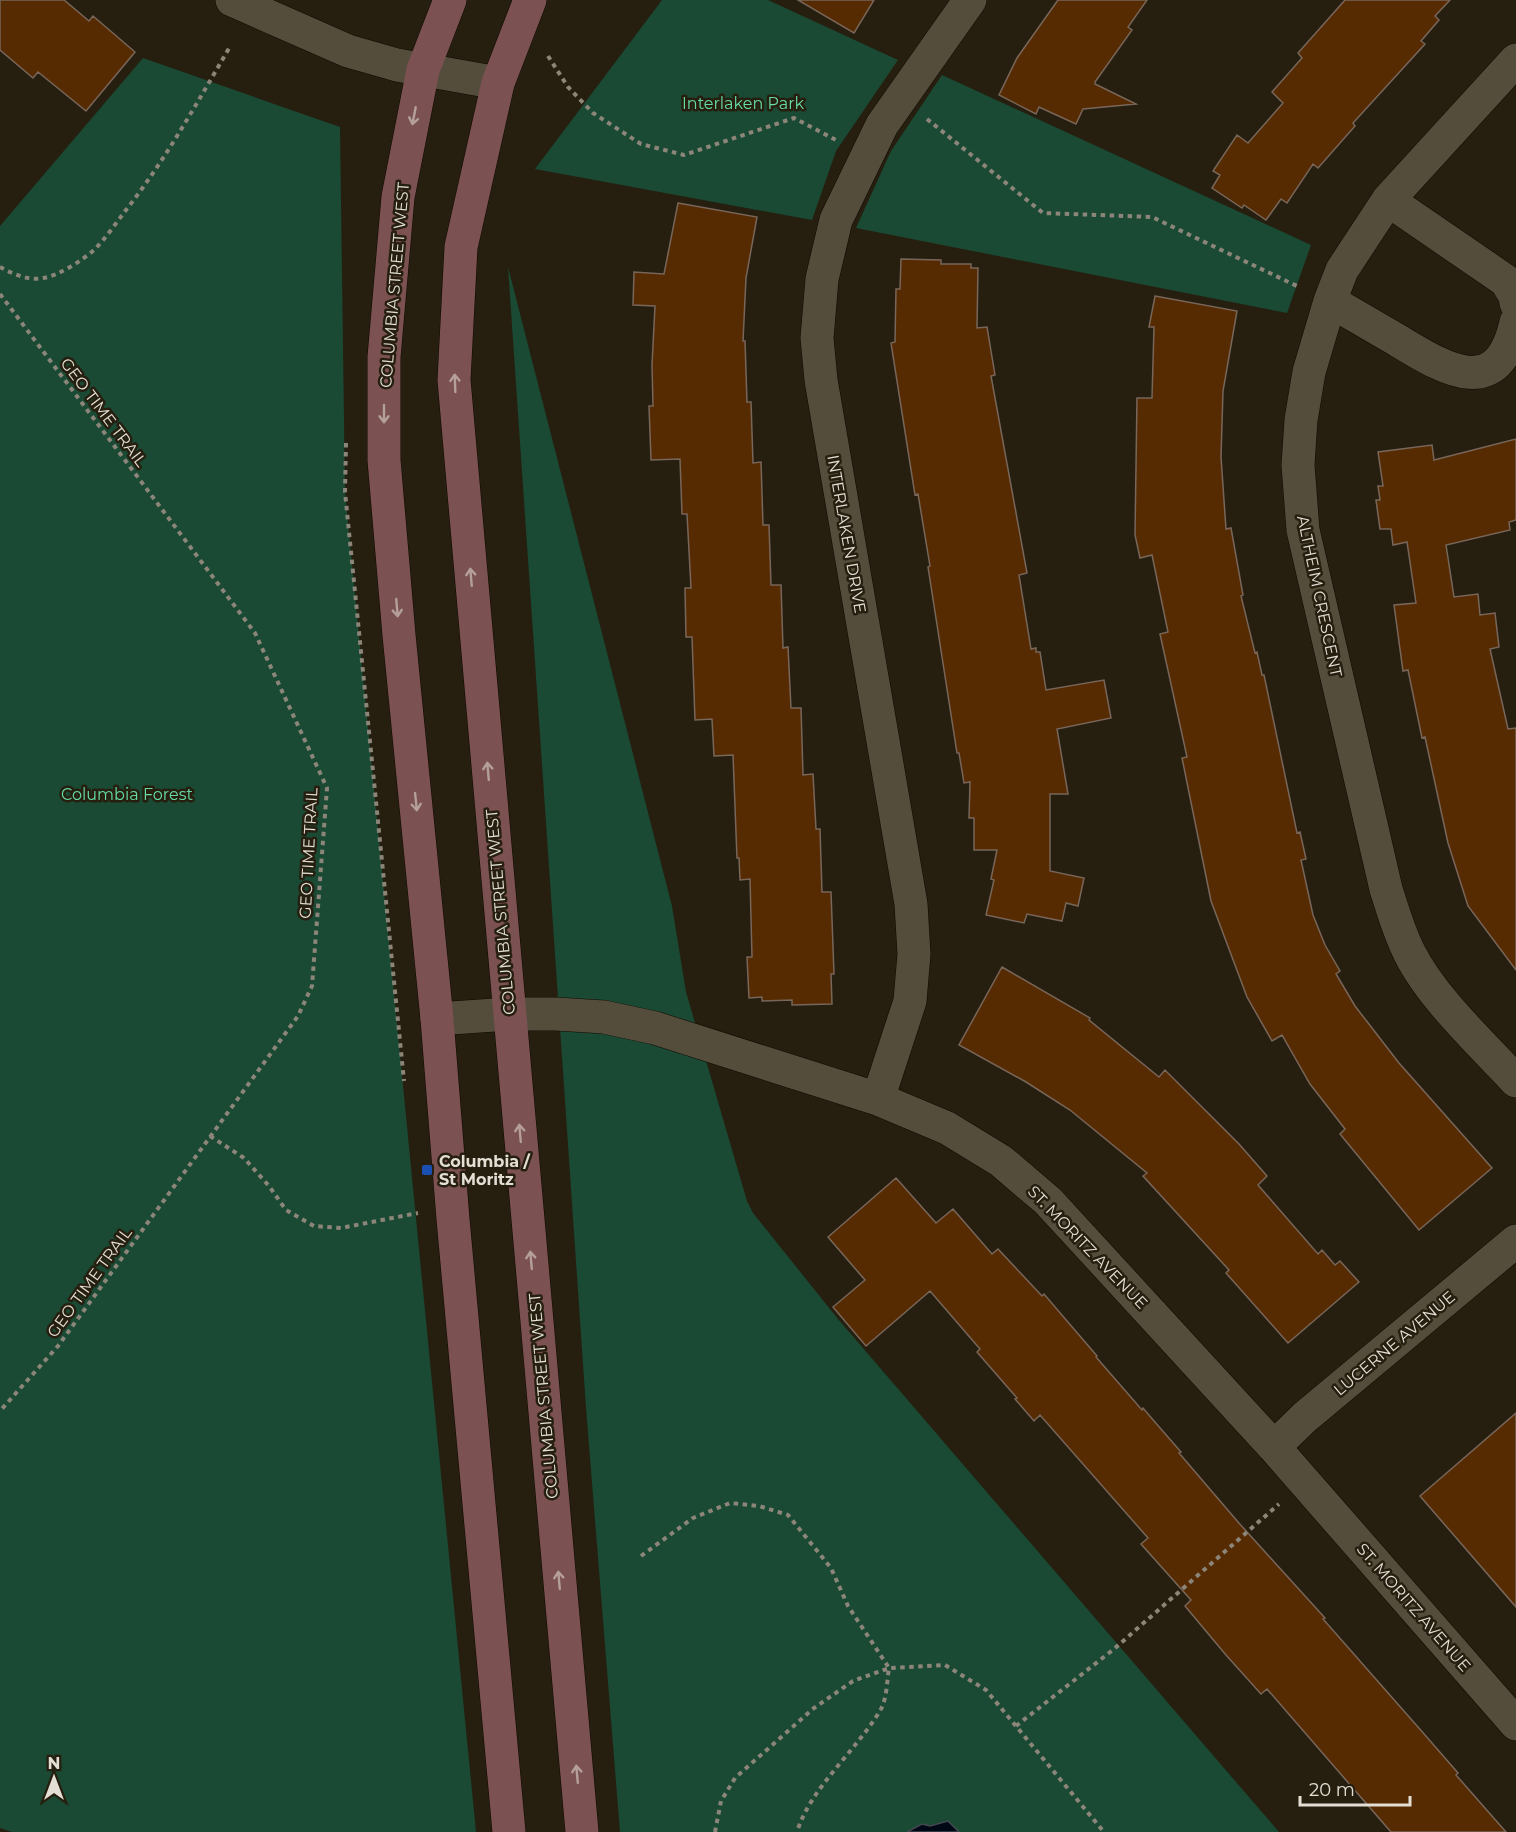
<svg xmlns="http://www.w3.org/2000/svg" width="1516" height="1832" font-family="Montserrat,sans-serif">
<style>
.green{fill:#1a4934}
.water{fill:#000816;stroke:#44484f;stroke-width:1.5}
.building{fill:#572b01;stroke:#78665a;stroke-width:1.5}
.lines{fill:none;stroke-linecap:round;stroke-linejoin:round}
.street-casing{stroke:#0f0900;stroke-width:34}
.secondary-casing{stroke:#0f0900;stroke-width:34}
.path{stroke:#8b8679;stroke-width:4;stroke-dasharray:4.5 4.5;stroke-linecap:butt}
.street{stroke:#544d3c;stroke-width:33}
.secondary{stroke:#7b5152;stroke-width:33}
.oneway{stroke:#b49f9a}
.transit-dot{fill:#1a4fb4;stroke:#261f0f;stroke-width:2}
.labels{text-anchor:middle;stroke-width:5;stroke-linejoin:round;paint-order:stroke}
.park-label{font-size:16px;fill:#65dba5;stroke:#261f0f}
.street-label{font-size:16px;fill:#e3dfd5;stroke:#261f0f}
.poi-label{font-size:16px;font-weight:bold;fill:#e3dfd5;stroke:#261f0f;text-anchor:start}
</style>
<rect width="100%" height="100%" fill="#261f0f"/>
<path class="green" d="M 662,0 L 768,0 L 898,60 L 836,151 L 812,220 L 535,169 Z
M 143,58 L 340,127 L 345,492 L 476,1832 L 12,1832 L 0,1828 L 0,226 Z
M 942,75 L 1311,245 L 1287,313 L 856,228 L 891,151 Z
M 508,267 L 672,906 L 686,992 L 747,1201 L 753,1213 L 838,1319 L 1279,1832 L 620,1832 L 586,1408 Z"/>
<path class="water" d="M 948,1821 L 959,1832 L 907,1832 L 922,1824 L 930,1826 Z"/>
<path class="building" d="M 0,0 L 64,0 L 89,21 L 93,16 L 135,52 L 86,111 L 38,72 L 33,78 L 0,50 Z
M 798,0 L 874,0 L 854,33 Z
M 1058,0 L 1147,0 L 1128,27 L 1132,30 L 1095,82 L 1095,84 L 1136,104 L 1083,109 L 1076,124 L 1039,107 L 1036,114 L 999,95 L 1017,58 Z
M 1345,0 L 1450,0 L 1435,16 L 1439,20 L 1421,41 L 1425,44 L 1353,123 L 1355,126 L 1318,168 L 1313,164 L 1287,203 L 1281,199 L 1266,220 L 1244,205 L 1242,208 L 1212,188 L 1220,175 L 1213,171 L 1237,135 L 1248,143 L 1283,103 L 1272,92 L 1302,58 L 1298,53 Z
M 678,203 L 757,217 L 746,278 L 743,341 L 745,341 L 747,402 L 751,402 L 753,463 L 761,462 L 763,525 L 769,525 L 771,585 L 781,585 L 783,648 L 788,647 L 791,708 L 801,708 L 803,775 L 813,774 L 816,829 L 820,829 L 822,892 L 831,892 L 834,974 L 831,974 L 832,1004 L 792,1005 L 792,1000 L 762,1001 L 762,997 L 749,998 L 747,957 L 752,957 L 750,879 L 740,880 L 739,858 L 737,858 L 733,755 L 714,756 L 712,719 L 695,720 L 692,637 L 686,637 L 685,588 L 691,588 L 687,514 L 682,514 L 680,459 L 651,460 L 649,406 L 653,406 L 652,365 L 655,306 L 633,305 L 634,272 L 664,274 Z
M 901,259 L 941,260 L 941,264 L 971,264 L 971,268 L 978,268 L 977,328 L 987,327 L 995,375 L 991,376 L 1027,573 L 1019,575 L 1031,649 L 1036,648 L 1036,652 L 1040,652 L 1046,690 L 1104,680 L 1111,718 L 1057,729 L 1068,794 L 1050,794 L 1050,871 L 1084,878 L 1078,906 L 1066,903 L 1062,921 L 1027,914 L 1024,923 L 986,915 L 994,880 L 991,879 L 997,850 L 974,850 L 974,818 L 969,818 L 970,782 L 964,783 L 959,753 L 957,753 L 928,567 L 930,566 L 918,494 L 915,495 L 891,343 L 895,342 L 896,289 L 900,289 Z
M 1155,296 L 1237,311 L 1223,391 L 1221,457 L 1226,529 L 1231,528 L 1243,595 L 1241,596 L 1255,653 L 1257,652 L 1262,675 L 1264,675 L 1297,833 L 1300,832 L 1306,859 L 1301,860 L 1313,915 L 1325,945 L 1340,971 L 1336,974 L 1355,1006 L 1399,1063 L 1492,1168 L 1419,1230 L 1340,1134 L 1345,1129 L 1310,1084 L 1282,1035 L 1272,1041 L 1247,997 L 1211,901 L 1182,758 L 1187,757 L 1160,634 L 1168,632 L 1152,555 L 1140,558 L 1135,535 L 1137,398 L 1152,398 L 1154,327 L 1149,327 Z
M 1516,439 L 1516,520 L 1509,522 L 1510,530 L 1446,545 L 1454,597 L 1478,594 L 1480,615 L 1495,613 L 1499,647 L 1490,649 L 1508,729 L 1516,728 L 1516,970 L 1468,906 L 1448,843 L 1425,737 L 1422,738 L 1408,670 L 1403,671 L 1394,605 L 1416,603 L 1407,542 L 1393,545 L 1391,529 L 1380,529 L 1376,500 L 1380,500 L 1378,486 L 1383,486 L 1378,452 L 1432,445 L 1434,460 Z
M 1002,967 L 1090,1018 L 1089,1020 L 1159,1077 L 1165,1070 L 1239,1144 L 1267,1176 L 1258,1185 L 1318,1254 L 1322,1250 L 1335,1265 L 1340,1261 L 1359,1282 L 1288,1343 L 1226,1273 L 1229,1270 L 1143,1176 L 1147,1173 L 1070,1110 L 1026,1082 L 959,1045 Z
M 896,1178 L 936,1223 L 953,1209 L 992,1254 L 998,1249 L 1042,1296 L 1044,1294 L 1097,1356 L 1096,1357 L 1142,1410 L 1143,1408 L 1154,1421 L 1181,1452 L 1179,1453 L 1238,1522 L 1325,1618 L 1323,1619 L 1425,1735 L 1458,1773 L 1456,1775 L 1506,1832 L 1391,1832 L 1267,1689 L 1261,1694 L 1226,1655 L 1185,1606 L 1191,1600 L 1141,1544 L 1148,1538 L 1040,1415 L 1034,1421 L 1015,1399 L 1017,1398 L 977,1352 L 980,1349 L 930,1291 L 866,1346 L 833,1307 L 865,1280 L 828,1237 Z
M 1516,1413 L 1516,1607 L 1420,1496 Z"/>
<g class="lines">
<defs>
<path id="street" d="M 232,0 L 348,51 L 397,65 L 498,83
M 1516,60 L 1388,200 L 1342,270 L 1330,301 L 1309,372 L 1301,420 L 1298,465 L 1303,530 L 1386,889 C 1393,911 1399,933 1410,954 C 1432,998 1482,1044 1516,1081
M 1388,200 L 1506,281 L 1515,296 L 1516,303
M 1330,301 C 1352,314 1375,327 1397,340 C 1445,369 1498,403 1516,322
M 437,1019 L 509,1014 L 556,1014 L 604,1017 L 655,1028 L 878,1099 L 947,1128 L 1001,1161 L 1048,1201 L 1274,1447 L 1516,1724
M 878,1099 L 910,1001 L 914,954 L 911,904 L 821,380 L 817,338 L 822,279 L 836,220 L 882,125 L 970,0
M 1274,1447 L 1305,1417 L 1516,1241"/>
<path id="secondary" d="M 450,0 L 423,70 L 398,197 L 384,357 L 384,460 L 399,635 L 437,1019 L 453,1219 L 509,1832
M 530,0 L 498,83 L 461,247 L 454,380 L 582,1832"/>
</defs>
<use href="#street" class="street-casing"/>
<use href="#secondary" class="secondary-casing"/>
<path class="path" d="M 548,56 L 568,87 L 593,113 L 641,144 L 684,155 L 794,118 L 836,140
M 927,119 L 1043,213 L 1152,217 L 1299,287
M 0,267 C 13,274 28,281 43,278 C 58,276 83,260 94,250 C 106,238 116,223 126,210 C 166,159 198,101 231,45
M 0,294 L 255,633 L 327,788 L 312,986 L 298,1016 L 58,1346 L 0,1411
M 346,443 L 345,492 L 404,1081
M 210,1136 L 244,1158 L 269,1186 L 286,1210 L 314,1226 L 341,1228 L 418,1213
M 641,1556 L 693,1518 L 730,1503 L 759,1506 L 788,1515 L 831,1568 L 848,1606 L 889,1668 C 887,1680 887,1698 881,1709 C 858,1749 810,1788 797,1832
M 1016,1726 L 1114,1649 L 1279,1504
M 715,1832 L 721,1801 L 735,1778 L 814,1708 L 853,1681 L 889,1668 L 945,1665 L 986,1690 L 1104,1832"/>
<use href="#street" class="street"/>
<use href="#secondary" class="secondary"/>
</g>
<defs><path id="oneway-shaft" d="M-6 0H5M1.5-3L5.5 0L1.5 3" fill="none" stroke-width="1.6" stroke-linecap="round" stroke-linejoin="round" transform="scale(1.5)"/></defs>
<g class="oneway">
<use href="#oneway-shaft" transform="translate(414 116) rotate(101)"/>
<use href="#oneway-shaft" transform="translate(455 383) rotate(-92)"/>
<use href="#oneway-shaft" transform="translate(384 414) rotate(90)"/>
<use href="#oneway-shaft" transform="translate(471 577) rotate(-95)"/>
<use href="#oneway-shaft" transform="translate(397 608) rotate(85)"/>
<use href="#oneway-shaft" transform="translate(488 771) rotate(-95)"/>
<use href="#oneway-shaft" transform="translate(416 802) rotate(84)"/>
<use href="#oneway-shaft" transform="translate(520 1133) rotate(-95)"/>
<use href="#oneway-shaft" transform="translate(531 1260) rotate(-95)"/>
<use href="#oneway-shaft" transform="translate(559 1580) rotate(-95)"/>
<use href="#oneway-shaft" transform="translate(577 1774) rotate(-95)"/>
</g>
<rect class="transit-dot" x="421" y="1164" width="12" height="12" rx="3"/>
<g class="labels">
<g class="park-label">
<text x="743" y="109">Interlaken Park</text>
<text x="127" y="800">Columbia Forest</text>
</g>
<g class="street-label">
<text transform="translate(394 285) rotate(-85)" y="6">COLUMBIA STREET WEST</text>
<text transform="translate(104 412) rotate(53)" y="6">GEO TIME TRAIL</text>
<text transform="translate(847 534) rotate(80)" y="6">INTERLAKEN DRIVE</text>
<text transform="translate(1320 596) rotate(78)" y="6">ALTHEIM CRESCENT</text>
<text transform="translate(308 853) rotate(-87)" y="6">GEO TIME TRAIL</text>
<text transform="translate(500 912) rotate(-95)" y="6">COLUMBIA STREET WEST</text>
<text transform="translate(1088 1247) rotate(46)" y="6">ST. MORITZ AVENUE</text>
<text transform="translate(89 1282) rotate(-54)" y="6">GEO TIME TRAIL</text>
<text transform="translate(1394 1343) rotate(-40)" y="6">LUCERNE AVENUE</text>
<text transform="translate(543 1396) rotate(-95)" y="6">COLUMBIA STREET WEST</text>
<text transform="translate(1414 1607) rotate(49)" y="6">ST. MORITZ AVENUE</text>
</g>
<g class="poi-label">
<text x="439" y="1167">Columbia /<tspan x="439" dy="18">St Moritz</tspan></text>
</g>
</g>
<g transform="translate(54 1778)" stroke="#261f0f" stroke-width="4.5" paint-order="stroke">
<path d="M0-4.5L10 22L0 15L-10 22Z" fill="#e3dfd5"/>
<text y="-9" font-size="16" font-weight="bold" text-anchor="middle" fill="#e3dfd5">N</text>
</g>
<path d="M1300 1796v9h110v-9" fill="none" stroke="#e3dfd5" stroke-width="3"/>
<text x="1309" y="1796" font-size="18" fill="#e3dfd5" stroke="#261f0f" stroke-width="4.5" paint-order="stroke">20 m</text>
</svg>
